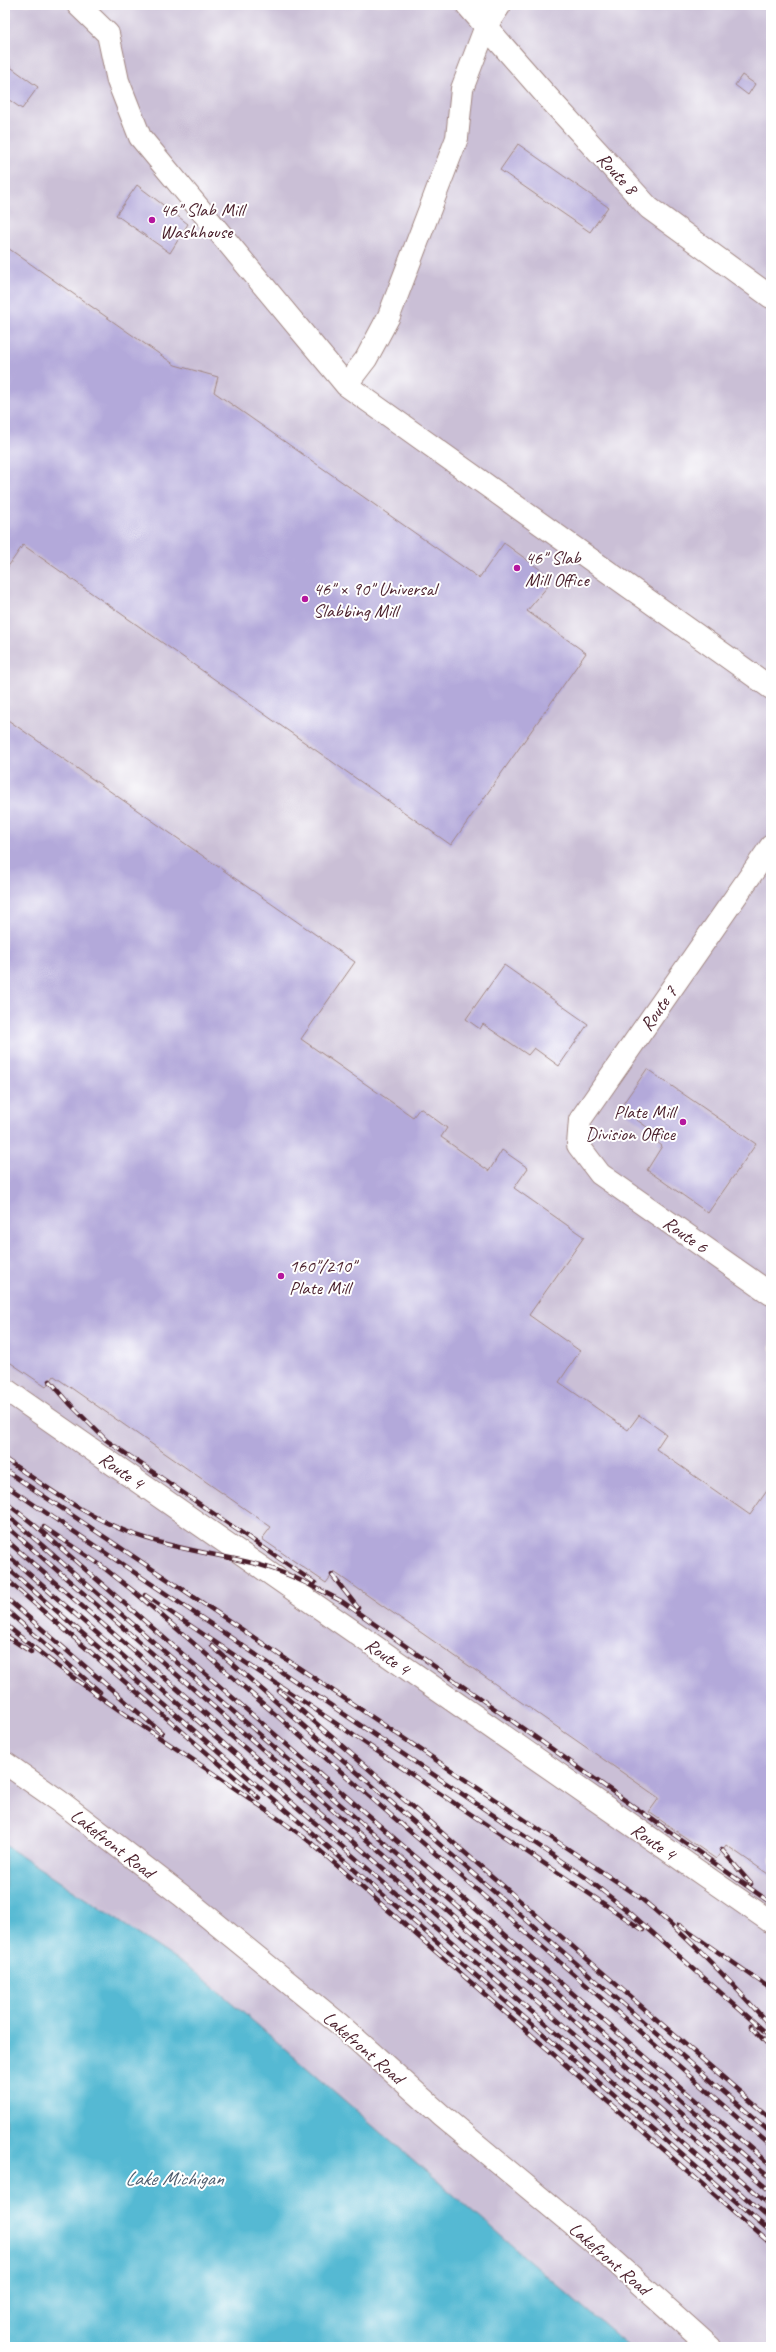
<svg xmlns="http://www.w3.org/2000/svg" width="776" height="2352" font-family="Caveat,sans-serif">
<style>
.industrial{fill:#cabfd6}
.water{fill:#54b9d3;stroke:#4f6c7f}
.building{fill:#b3a9da}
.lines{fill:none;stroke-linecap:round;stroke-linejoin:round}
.minor-casing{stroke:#a18682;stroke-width:24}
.minor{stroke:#fff;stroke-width:22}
.rail-casing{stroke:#4a1f2b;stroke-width:4.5}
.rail{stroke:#fff;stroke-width:3;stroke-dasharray:9;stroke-linecap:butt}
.poi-dot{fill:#b5179e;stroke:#fff;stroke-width:1.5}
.labels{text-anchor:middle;stroke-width:4;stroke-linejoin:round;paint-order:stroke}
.street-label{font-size:19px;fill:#4a1f2b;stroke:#fff}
.poi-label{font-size:19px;fill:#4a1f2b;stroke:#fff;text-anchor:start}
.water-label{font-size:20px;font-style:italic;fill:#4e5d6e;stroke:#fff}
</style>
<rect width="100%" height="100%" fill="#fff"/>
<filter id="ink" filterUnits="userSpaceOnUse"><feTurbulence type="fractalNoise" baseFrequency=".025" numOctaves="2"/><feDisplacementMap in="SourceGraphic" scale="8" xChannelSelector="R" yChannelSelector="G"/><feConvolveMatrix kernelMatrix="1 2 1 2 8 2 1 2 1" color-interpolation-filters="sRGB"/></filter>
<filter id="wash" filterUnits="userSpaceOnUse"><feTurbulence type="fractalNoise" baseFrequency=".012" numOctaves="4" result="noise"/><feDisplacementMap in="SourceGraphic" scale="16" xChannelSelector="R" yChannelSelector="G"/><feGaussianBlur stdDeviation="0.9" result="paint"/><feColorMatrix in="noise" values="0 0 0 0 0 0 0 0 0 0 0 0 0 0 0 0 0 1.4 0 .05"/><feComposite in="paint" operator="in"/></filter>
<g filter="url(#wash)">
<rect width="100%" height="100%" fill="#f8ecda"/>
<path class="industrial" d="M 5,5 L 771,5 L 771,2347 L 629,2347 L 201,1976 L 5,1845 Z"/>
<path class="water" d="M 5,1845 L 201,1976 L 629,2347 L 5,2347 Z"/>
<g id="blocks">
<path class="building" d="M 5,63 L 38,87 L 22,109 L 5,97 Z
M 742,75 L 755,84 L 748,95 L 735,85 Z
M 518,144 L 608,207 L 590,232 L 500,170 Z
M 137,185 L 188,224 L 170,253 L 116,215 Z
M 5,246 L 175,365 L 218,377 L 214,392 L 479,578 L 504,543 L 545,573 L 540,579 L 548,586 L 527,611 L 586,653 L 451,845 L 23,545 L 5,571 Z
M 5,718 L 355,962 L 301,1039 L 413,1117 L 420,1108 L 447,1128 L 441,1137 L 489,1171 L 502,1150 L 528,1168 L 514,1188 L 584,1237 L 529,1315 L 580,1351 L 559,1382 L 628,1430 L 639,1415 L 666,1434 L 656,1449 L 750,1515 L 771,1485 L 771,1876 L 726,1845 L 716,1859 L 649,1812 L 659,1798 L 334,1572 L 326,1583 L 262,1539 L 271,1527 L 54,1376 L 46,1387 L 5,1359 Z
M 504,965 L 588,1024 L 559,1066 L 534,1048 L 528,1055 L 483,1024 L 480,1029 L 466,1019 Z
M 647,1069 L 756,1144 L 708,1213 L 647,1170 L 662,1146 L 657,1142 L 661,1137 L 620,1108 Z"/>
</g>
</g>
<g filter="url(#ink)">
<use href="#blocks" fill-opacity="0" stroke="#a18682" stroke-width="1"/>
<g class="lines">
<defs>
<path id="minor" d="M 78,5 L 108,34 L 118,81 L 140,137 L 346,385 L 771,688
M 467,5 L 545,94 L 649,208 L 771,297
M 346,385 L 366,359 L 389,316 L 457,138 L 462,89 L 486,26 L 500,5
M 771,846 L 580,1120 L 578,1145 L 600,1174 L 771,1294
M 5,1389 L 771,1922
M 5,1763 L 62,1803 L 181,1895 L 338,2023 L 441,2115 L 591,2240 L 710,2347"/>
</defs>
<use href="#minor" class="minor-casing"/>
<use href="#minor" class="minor"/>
<defs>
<path id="rail" d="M 50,1381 L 71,1405 L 106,1440 L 315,1583
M 5,1459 C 49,1489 93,1522 145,1538 C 178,1549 214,1554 248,1562 C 281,1569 313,1586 343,1602 L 771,1903
M 5,1470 L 638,1896 C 687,1936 730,1980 771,2027
M 5,1485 L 585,1877 L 628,1911 L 771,2037
M 5,1502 L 32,1523 L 771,2166
M 5,1513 L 771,2179
M 5,1525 L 771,2192
M 44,1527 L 102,1566
M 5,1539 L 771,2206
M 5,1553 L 771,2220
M 99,1564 L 137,1594 L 771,2146
M 5,1566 L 771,2232
M 332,1575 L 358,1608
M 5,1578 L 259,1798
M 145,1595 L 643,1930
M 5,1597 L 162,1733
M 5,1609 L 100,1692
M 5,1624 C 100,1705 210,1766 310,1842 L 771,2244
M 5,1635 L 31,1652
M 212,1646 L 771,2133
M 279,1691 L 771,2119
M 722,1850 L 751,1884
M 679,1925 L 771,1989
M 751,2026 L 771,2048"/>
</defs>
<use href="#rail" class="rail-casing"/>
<use href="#rail" class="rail"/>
</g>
</g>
<g class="poi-dot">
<circle cx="152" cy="220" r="4"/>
<circle cx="517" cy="568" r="4"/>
<circle cx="305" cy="599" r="4"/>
<circle cx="683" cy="1122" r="4"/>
<circle cx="281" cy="1276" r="4"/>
</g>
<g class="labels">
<g class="street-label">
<text transform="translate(618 173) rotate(47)" y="7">Route 8</text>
<text transform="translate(658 1008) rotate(-55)" y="7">Route 7</text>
<text transform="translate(686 1234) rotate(35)" y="7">Route 6</text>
<text transform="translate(122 1470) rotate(35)" y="7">Route 4</text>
<text transform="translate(388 1656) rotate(35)" y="7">Route 4</text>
<text transform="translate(654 1841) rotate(35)" y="7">Route 4</text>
<text transform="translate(113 1843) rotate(38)" y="7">Lakefront Road</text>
<text transform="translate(364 2047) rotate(41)" y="7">Lakefront Road</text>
<text transform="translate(610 2258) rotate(41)" y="7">Lakefront Road</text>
</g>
<g class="poi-label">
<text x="160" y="216">46" Slab Mill<tspan x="160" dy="22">Washhouse</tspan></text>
<text x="525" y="564">46" Slab<tspan x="525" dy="22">Mill Office</tspan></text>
<text x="313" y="595">46" × 90" Universal<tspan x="313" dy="22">Slabbing Mill</tspan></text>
<text x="675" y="1118" text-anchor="end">Plate Mill<tspan x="675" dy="22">Division Office</tspan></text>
<text x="289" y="1272">160"/210"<tspan x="289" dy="22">Plate Mill</tspan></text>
</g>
<g class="water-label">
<text x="174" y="2185">Lake Michigan</text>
</g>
</g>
<rect width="776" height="2352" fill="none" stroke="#fff" stroke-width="20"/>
</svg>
